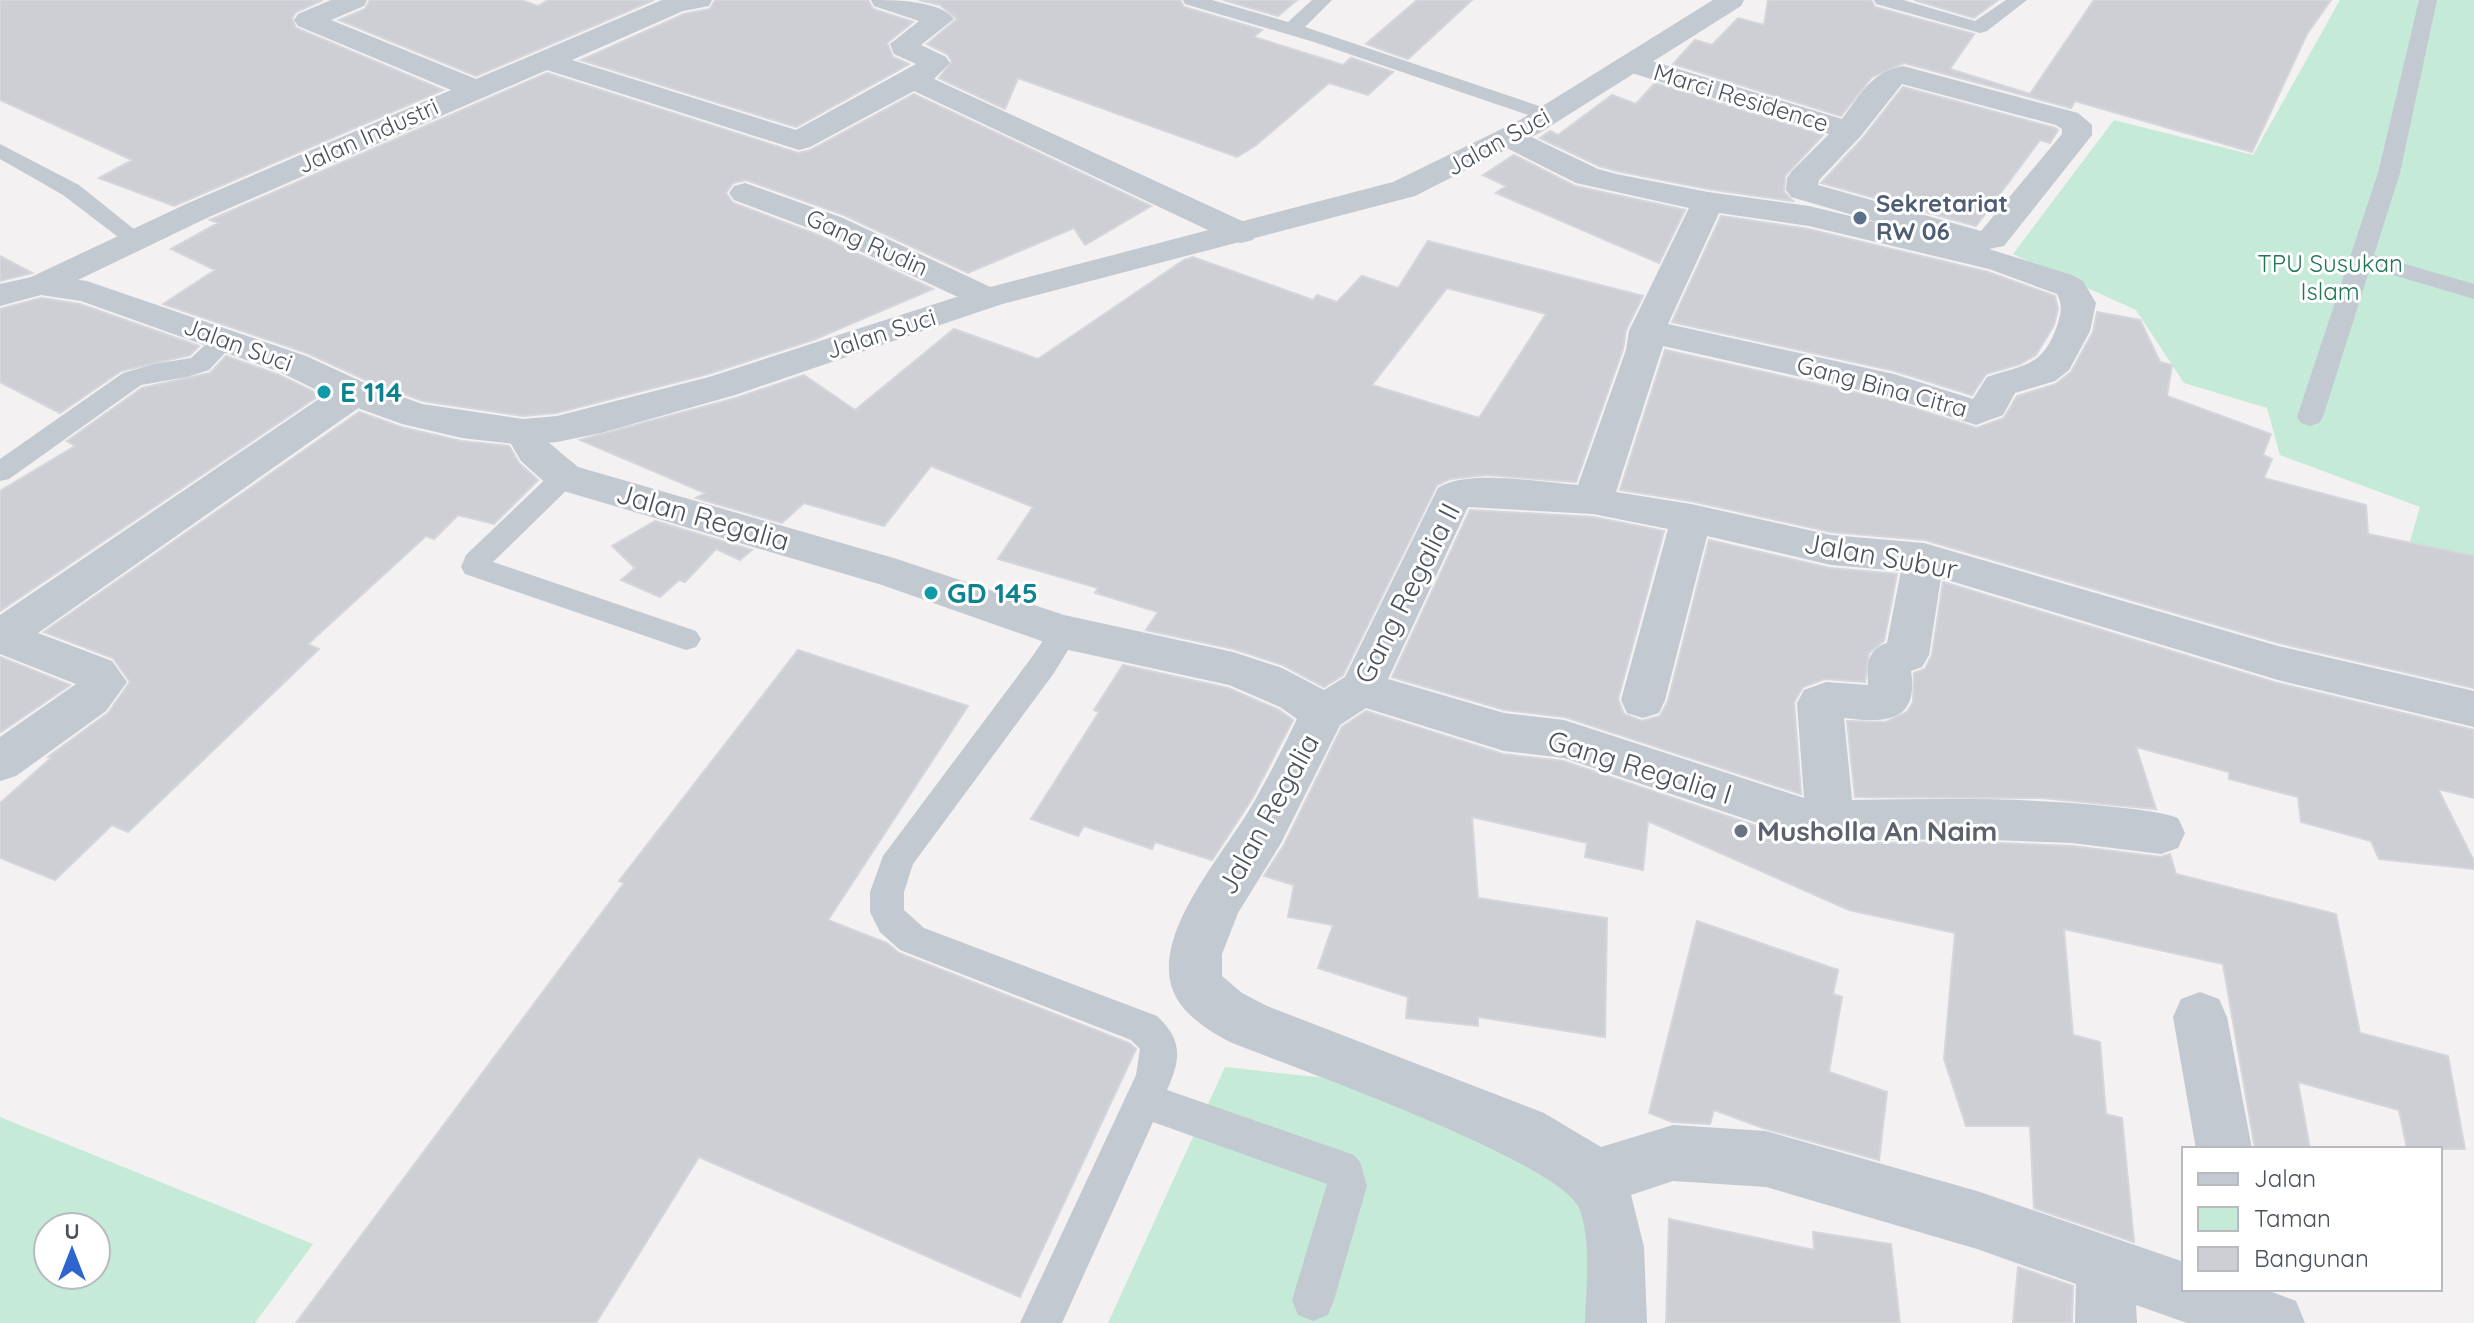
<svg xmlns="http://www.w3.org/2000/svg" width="2474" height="1323" font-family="Quicksand,sans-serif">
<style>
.green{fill:#c5ead7;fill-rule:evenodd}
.building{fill:#cecfd4;stroke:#d5d6db;stroke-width:2;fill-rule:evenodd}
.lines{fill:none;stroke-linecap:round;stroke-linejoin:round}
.service{fill:#c3c9d0;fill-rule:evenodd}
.minor{fill:#c3c9d0;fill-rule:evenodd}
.tertiary{fill:#c3c9d0;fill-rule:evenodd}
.service-dot{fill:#5c6f8a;stroke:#fff;stroke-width:3}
.culture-dot{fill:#0f9aa8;stroke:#fff;stroke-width:3}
.worship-dot{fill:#6b7280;stroke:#fff;stroke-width:3}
.labels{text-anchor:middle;stroke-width:6;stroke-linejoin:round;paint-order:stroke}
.far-street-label{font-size:24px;fill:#4a525c;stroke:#fff}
.far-service-label{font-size:24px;font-weight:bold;fill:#4e5e75;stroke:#fff;text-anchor:start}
.far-park-label{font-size:24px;fill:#237654;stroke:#fff}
.culture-label{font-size:28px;font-weight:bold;fill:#0d838f;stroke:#fff;text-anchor:start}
.street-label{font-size:28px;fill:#4a525c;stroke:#fff}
.worship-label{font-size:28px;font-weight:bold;fill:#5b616d;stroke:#fff;text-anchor:start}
</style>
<rect width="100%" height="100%" fill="#f3f1f1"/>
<path class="green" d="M 2340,0 L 2474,0 L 2474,563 L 2408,548 L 2420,507 L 2280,455 L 2267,408 L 2184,383 L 2136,310 L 2013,254 L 2114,120 L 2253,155 Z
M 1225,1067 L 1353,1081 L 1606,1180 L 1618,1323 L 1108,1323 Z
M 0,1117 L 313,1244 L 255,1323 L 0,1323 ZM 96,1227 L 96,1275 L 48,1275 L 48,1227 Z"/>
<path class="building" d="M 0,0 L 323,0 L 296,12 L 292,18 L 296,28 L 443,90 L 174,206 L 99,178 L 132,160 L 0,100 Z
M 370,0 L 521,0 L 538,6 L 548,0 L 654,0 L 476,76 L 339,20 L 365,9 Z
M 715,0 L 868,0 L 873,9 L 913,22 L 887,43 L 893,57 L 909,64 L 796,127 L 581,60 L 684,14 L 710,9 Z
M 919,0 L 1180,0 L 1184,7 L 1262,30 L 1254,37 L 1343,65 L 1351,58 L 1393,72 L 1368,95 L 1329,83 L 1255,146 L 1237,157 L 1018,78 L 1005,109 L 939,78 L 952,61 L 947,54 L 927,44 L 957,19 L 940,5 Z
M 1223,0 L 1297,0 L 1278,16 Z
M 1417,0 L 1472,0 L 1408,59 L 1366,44 Z
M 1768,0 L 1871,0 L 1875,7 L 1974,34 L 1950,69 L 2030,94 L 2094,0 L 2331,0 L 2307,34 L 2252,152 L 2075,101 L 2071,108 L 1904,63 L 1872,77 L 1841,116 L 1673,64 L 1695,40 L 1712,45 L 1738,18 L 1764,25 Z
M 1914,0 L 1998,0 L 1974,18 Z
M 547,73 L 798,153 L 811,150 L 914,94 L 1151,206 L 1085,245 L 1074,228 L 968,273 L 844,215 L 746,180 L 733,183 L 726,193 L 733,203 L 818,235 L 933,289 L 813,340 L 708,374 L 556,413 L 523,416 L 423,401 L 368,381 L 307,353 L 163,304 L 215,270 L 171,249 L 218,223 L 210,220 Z
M 1655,83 L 1823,135 L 1785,176 L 1784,192 L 1793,201 L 1708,189 L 1617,171 L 1599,166 L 1540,138 L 1550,131 L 1558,135 L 1612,95 L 1636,104 Z
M 1903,87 L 2055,128 L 2058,130 L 2050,143 L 2040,140 L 1976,226 L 1821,183 L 1862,139 Z
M 1514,155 L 1575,186 L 1685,210 L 1659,263 L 1496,193 L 1506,186 L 1483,175 Z
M 1721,216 L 1808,229 L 1988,272 L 2055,296 L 2058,309 L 2054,325 L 2036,355 L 2020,364 L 1986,374 L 1972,395 L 1895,371 L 1672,322 Z
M 1428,241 L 1643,296 L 1626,330 L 1623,349 L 1576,482 L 1486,475 L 1450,479 L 1437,485 L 1343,675 L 1324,687 L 1283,665 L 1234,649 L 1146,630 L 1158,612 L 1095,593 L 1098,588 L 998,559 L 1033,507 L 931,466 L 884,526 L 804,503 L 782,523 L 696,498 L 705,493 L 580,440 L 736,398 L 804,375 L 855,410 L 954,329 L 1038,359 L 1184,260 L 1193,257 L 1313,300 L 1317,295 L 1337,302 L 1362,276 L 1398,288 ZM 1447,288 L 1546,314 L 1479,418 L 1372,385 Z
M 0,256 L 32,273 L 0,281 Z
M 41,298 L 80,304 L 199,346 L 190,355 L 121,371 L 60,413 L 0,382 L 0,309 Z
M 2097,312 L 2140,320 L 2160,362 L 2172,365 L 2167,396 L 2271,434 L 2263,455 L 2272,459 L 2264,478 L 2366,505 L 2368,534 L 2474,556 L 2474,688 L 2279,643 L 1925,540 L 1831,532 L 1691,501 L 1620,490 L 1665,350 L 1885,399 L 1977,428 L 2004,418 L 2017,396 L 2056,384 L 2071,372 L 2093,332 Z
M 226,356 L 279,375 L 320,395 L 0,611 L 0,491 L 75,446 L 67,441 L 142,388 L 210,373 Z
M 359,412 L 401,427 L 461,441 L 509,446 L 519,463 L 538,480 L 494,524 L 458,515 L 434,539 L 426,536 L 308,644 L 319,649 L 128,832 L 112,825 L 55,880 L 0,858 L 0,803 L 51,758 L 48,757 L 108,713 L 130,682 L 113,658 L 44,632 Z
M 1470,510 L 1593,517 L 1664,531 L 1618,699 L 1624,714 L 1642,721 L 1660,716 L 1668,701 L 1709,540 L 1830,568 L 1897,574 L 1884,641 L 1869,653 L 1865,682 L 1825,679 L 1803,687 L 1794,702 L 1801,794 L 1565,717 L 1505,710 L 1392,677 Z
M 655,521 L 752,550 L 740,560 L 716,549 L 685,582 L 679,580 L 660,597 L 621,580 L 635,568 L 612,546 Z
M 1943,582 L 2277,683 L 2474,730 L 2474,798 L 2438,789 L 2474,861 L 2474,869 L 2379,859 L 2371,841 L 2301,822 L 2298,797 L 2229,779 L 2229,772 L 2136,747 L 2156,809 L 2042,798 L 1855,797 L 1847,721 L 1886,722 L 1907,712 L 1913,702 L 1914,673 L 1925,669 L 1932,655 Z
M 798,650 L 968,706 L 828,920 L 887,943 L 899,953 L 1129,1043 L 1136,1049 L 1020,1297 L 699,1157 L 596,1323 L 296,1323 L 624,883 L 619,881 Z
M 0,657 L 70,685 L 1,732 L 0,732 Z
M 1123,665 L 1228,688 L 1279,710 L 1293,720 L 1252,799 L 1212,860 L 1155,842 L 1152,849 L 1084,826 L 1078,836 L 1031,819 L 1099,712 L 1094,710 Z
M 1366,711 L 1503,754 L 1563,761 L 1810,844 L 1969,842 L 2072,846 L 2161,857 L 2170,854 L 2176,874 L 2336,914 L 2360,1033 L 2448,1056 L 2465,1149 L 2407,1149 L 2399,1110 L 2298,1082 L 2310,1149 L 2255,1149 L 2223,964 L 2064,929 L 2073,1035 L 2100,1042 L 2106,1114 L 2122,1118 L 2134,1242 L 2034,1208 L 2030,1126 L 1966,1126 L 1944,1059 L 1955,933 L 1849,910 L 1648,821 L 1643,870 L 1585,857 L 1587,843 L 1472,817 L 1478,898 L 1607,918 L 1605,1037 L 1478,1017 L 1478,1026 L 1406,1018 L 1408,997 L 1318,968 L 1333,925 L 1288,917 L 1294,885 L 1264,876 L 1284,845 L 1342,727 Z
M 1697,921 L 1838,970 L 1833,994 L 1842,997 L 1829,1072 L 1887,1092 L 1879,1160 L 1763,1128 L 1714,1110 L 1710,1124 L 1672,1122 L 1649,1113 Z
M 1669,1219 L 1814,1250 L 1813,1232 L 1891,1244 L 1900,1323 L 1666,1323 Z
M 2018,1267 L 2073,1286 L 2072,1323 L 2013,1323 Z"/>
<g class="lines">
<path class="service" d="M 1183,0 L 1212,0 L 1288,22 L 1312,0 L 1332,0 L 1305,27 L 1554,111 L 1557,115 L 1547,121 L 1540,119 L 1314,42 L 1185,4 Z
M 1874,0 L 1903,0 L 1975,21 L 2006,0 L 2027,0 L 1987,31 L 1980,33 L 1876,4 Z
M 2419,0 L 2437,0 L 2400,173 L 2374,255 L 2474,284 L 2474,299 L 2370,268 L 2323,417 L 2319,423 L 2310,426 L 2301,423 L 2297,417 L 2378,173 Z
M 0,144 L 79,185 L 145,238 L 142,243 L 126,243 L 63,195 L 0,159 Z
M 225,332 L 234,335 L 237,340 L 209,370 L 187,377 L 141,385 L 9,479 L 0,481 L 0,459 L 123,373 L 154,364 L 191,358 L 216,335 Z
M 564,468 L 573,470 L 577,477 L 573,484 L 493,562 L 696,631 L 701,639 L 696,647 L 686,650 L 465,574 L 461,567 L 466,555 L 555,470 Z
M 1064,621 L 1074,624 L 1079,632 L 1054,673 L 913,864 L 904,892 L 904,910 L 924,928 L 1157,1016 C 1183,1040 1181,1059 1167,1090 L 1354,1155 L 1360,1162 L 1367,1186 L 1334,1300 L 1328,1315 L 1313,1321 L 1298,1315 L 1292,1300 L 1327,1184 L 1153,1122 L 1062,1323 L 1020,1323 L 1136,1075 L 1140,1049 L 1131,1040 L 900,950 L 880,932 L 870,912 L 870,892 L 883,856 L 1032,657 L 1054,624 Z"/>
<path class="minor" d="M 331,0 L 367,0 L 364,6 L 331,20 L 476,79 L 662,0 L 712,0 L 709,6 L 683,11 L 572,60 L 796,130 L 916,64 L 894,54 L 890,44 L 919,21 L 874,6 L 871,0 C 893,0 940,0 954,19 L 921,45 L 946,57 L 950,63 L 934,79 L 1253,226 L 1257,233 L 1253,240 L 1241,243 L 1229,240 L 914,91 L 810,147 L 799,150 L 547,70 L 209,217 L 53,292 L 41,295 L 29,292 L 24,285 L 29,278 L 186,204 L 451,90 L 298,26 L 294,20 L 298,14 Z
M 1632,55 L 1842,119 C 1861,94 1870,73 1903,66 L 2078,113 L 2092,125 L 2092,135 L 2004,246 L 1989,249 L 2072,275 L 2083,281 L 2096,303 L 2090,331 L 2069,370 L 2055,381 L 2015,393 L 2003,415 L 1976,425 L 1886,396 L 1663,346 L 1616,492 L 1691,504 L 1831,535 L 1924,543 L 2278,646 L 2474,691 L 2474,727 L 2278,680 L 1941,578 L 1929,655 L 1922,667 L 1911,671 C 1919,723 1885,723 1844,718 L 1852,800 C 1937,799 2021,797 2105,806 C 2130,809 2155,810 2178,818 L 2185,833 L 2178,848 L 2161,854 L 2072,843 L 1969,839 L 1811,841 L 1564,758 L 1504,751 L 1366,708 L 1340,725 L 1281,843 L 1238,913 L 1222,954 L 1222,976 L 1242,993 L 1267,1006 L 1544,1113 L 1601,1147 L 1673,1125 L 1766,1131 L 1977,1191 L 2184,1262 L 2184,1289 L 2264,1289 L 2296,1301 L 2305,1323 L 2187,1323 L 2136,1305 L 2137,1323 L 2075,1323 L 2076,1284 L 1977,1249 L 1766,1187 L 1673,1181 L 1631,1195 L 1644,1247 L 1647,1323 L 1585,1323 C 1586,1288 1592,1241 1579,1208 C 1559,1161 1289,1066 1230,1042 C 1202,1027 1170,1007 1169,971 C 1167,918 1222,855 1248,812 C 1266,782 1282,750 1297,719 L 1280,707 L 1229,685 L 1064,649 L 882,585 L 550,487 L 521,461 L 504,432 L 510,423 L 523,419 L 536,423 L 548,442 L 578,467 L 897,559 L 1064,615 L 1233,652 L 1282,668 L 1324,690 L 1345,677 L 1438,488 C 1467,468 1543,483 1578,485 L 1626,350 L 1629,331 L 1689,208 L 1576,183 L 1497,143 L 1493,137 L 1497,131 L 1508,128 L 1519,131 L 1598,169 L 1616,174 L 1708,192 L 1809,206 L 1887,225 L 1791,197 L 1786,190 L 1787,178 L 1792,171 L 1829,134 L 1622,70 L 1618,64 L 1622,58 ZM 1902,84 L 2056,125 L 2062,129 L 2062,134 L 1981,231 L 1818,185 L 1819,180 L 1860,137 ZM 1719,213 L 1809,226 L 1989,269 L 2057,294 C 2063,305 2061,314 2057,326 C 2043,367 2023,365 1987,377 L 1973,399 L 1894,374 L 1668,324 ZM 1468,507 L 1593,514 L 1668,529 L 1621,700 L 1627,713 L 1643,718 L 1659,713 L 1665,700 L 1707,536 L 1831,565 L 1901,571 L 1887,643 C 1866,650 1867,666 1868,685 L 1826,682 L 1804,690 L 1797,703 L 1804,798 L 1564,720 L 1504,713 L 1388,679 Z
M 745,183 L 843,218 L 999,291 L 1004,298 L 999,305 L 987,309 L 975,305 L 819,232 L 734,200 L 729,193 L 734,186 Z
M 354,381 L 367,384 L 373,393 L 367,402 L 38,633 L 112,661 L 127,682 L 106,711 L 16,776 L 0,781 L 0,737 L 76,684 L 0,654 L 0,615 L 341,384 Z
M 2200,992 L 2219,999 L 2227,1017 L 2252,1149 L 2196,1149 L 2173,1017 L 2181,999 Z"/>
<path class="tertiary" d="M 1713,0 L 1744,0 L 1741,6 L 1541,132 L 1415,196 L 999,305 L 735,395 L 601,433 L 557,442 L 523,445 L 462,438 L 402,424 L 341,402 L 280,372 L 81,301 L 41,295 L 0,306 L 0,284 L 41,275 L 87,281 L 306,356 L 367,384 L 422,404 L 523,419 L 557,416 L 709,377 L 975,291 L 1393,182 L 1520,120 Z"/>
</g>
<circle class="service-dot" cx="1860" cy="218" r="8"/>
<g class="culture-dot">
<circle cx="324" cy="392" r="8"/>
<circle cx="931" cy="593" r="8"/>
</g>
<circle class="worship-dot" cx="1741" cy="831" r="8"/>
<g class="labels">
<g class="far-street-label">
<text transform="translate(1741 98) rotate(17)" y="8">Marci Residence</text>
<text transform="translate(368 136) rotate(-24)" y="8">Jalan Industri</text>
<text transform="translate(1498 142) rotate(-29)" y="8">Jalan Suci</text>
<text transform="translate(867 243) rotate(24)" y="8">Gang Rudin</text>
<text transform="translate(881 334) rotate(-18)" y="8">Jalan Suci</text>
<text transform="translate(238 345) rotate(20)" y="8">Jalan Suci</text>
<text transform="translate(1882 387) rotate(15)" y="8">Gang Bina Citra</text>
</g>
<g class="far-service-label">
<text x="1876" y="212">Sekretariat<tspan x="1876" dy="28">RW 06</tspan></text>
</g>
<g class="far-park-label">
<text x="2330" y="272">TPU Susukan<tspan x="2330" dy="28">Islam</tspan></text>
</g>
<g class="culture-label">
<text x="340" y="402">E 114</text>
<text x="947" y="603">GD 145</text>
</g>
<g class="street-label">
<text transform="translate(703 517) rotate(16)" y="10">Jalan Regalia</text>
<text transform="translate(1881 556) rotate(10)" y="10">Jalan Subur</text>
<text transform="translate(1407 593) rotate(-63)" y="10">Gang Regalia II</text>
<text transform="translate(1640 767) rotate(17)" y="10">Gang Regalia I</text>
<text transform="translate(1268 814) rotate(-61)" y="10">Jalan Regalia</text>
</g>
<g class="worship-label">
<text x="1757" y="841">Musholla An Naim</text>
</g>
</g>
<rect x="2182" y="1147" width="260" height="144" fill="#ffffff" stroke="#b7babe" stroke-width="2"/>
<rect x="2198" y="1173" width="40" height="12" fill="#c3c9d0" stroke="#b7babe" stroke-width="2"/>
<text x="2254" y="1187" font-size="24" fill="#4a525c">Jalan</text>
<rect x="2198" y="1207" width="40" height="24" fill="#c5ead7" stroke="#b7babe" stroke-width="2"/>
<text x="2254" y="1227" font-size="24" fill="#4a525c">Taman</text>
<rect x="2198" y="1247" width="40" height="24" fill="#cecfd4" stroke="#b7babe" stroke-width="2"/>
<text x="2254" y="1267" font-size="24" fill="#4a525c">Bangunan</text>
<g transform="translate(72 1251)"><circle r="38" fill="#ffffff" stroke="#b7babe" stroke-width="2"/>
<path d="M0-6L14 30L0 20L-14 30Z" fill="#2f66ce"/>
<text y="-12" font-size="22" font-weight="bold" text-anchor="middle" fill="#4a525c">U</text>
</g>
</svg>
